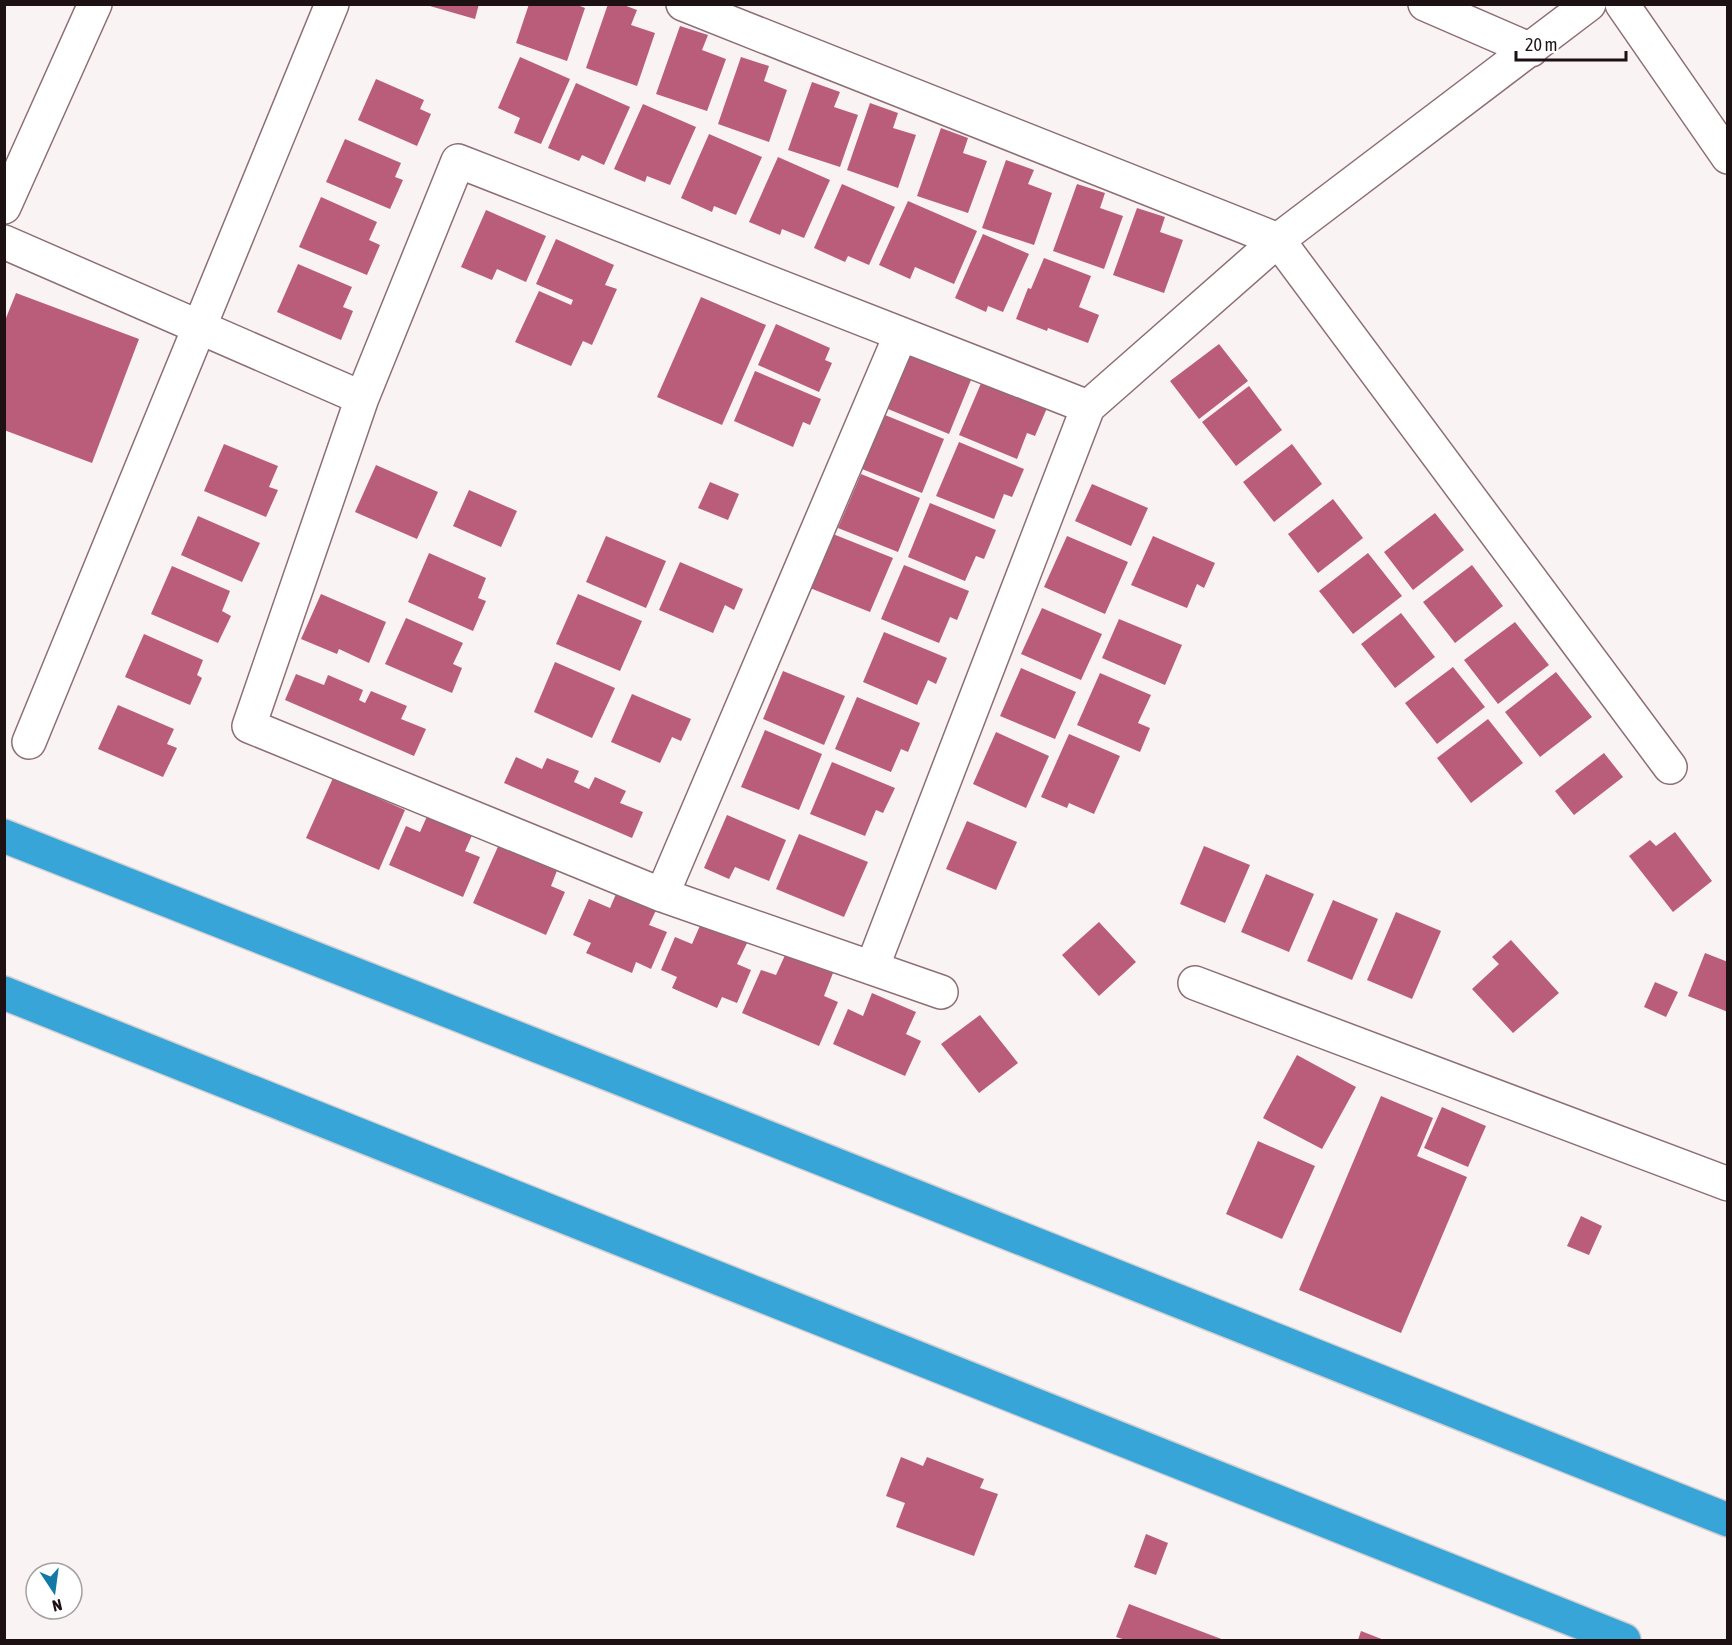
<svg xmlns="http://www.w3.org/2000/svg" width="1732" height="1645" font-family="'Asap Condensed',sans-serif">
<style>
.building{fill:#ba5d7a}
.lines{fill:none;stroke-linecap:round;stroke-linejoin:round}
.minor-casing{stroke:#8e6e76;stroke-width:36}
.highway-casing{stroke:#d2cfd0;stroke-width:36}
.minor{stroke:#fff;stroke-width:33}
.highway{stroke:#37a5d7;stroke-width:33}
</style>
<rect width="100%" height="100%" fill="#faf3f4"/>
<path class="building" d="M 423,4 L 479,4 L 475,19 Z
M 529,4 L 575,4 L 585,8 L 567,61 L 516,43 Z
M 608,4 L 621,4 L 637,10 L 631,25 L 655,33 L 637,86 L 586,68 Z
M 680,26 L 708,35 L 702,50 L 726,59 L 707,111 L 656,94 Z
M 520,57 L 570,79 L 541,144 L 514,133 L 520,118 L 498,108 Z
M 741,57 L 769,66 L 764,81 L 787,90 L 769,142 L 718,124 Z
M 376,79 L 424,100 L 420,109 L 431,114 L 417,146 L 358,120 Z
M 812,82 L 840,92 L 834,107 L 858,115 L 840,167 L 788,150 Z
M 576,83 L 630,107 L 604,165 L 582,155 L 579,161 L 548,148 Z
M 870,103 L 898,113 L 893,128 L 916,135 L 898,188 L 847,170 Z
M 643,104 L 696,127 L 670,185 L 647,176 L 645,182 L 614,169 Z
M 941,128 L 968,138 L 963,153 L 987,161 L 968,213 L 917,196 Z
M 709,134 L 762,157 L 736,215 L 714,206 L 712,212 L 681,198 Z
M 345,139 L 401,163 L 395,177 L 403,180 L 390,209 L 326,182 Z
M 778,157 L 830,180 L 804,238 L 782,229 L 780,235 L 749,222 Z
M 1006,160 L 1034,170 L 1028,184 L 1052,193 L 1034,245 L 982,228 Z
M 842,184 L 895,207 L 869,265 L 848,256 L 845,262 L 814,248 Z
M 1077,184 L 1105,193 L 1100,208 L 1123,216 L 1104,269 L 1053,251 Z
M 321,197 L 377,222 L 369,240 L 380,245 L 367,275 L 299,247 Z
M 908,201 L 977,231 L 954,284 L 915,267 L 910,279 L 879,265 Z
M 1137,208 L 1165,217 L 1160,232 L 1183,240 L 1164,293 L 1113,275 Z
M 486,210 L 546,236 L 526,282 L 497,269 L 492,280 L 461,267 Z
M 983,234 L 1029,254 L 1003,312 L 988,306 L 986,312 L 955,298 Z
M 556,239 L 614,265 L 605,285 L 617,289 L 592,345 L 583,341 L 571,366 L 515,342 L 539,291 L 571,305 L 573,300 L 536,284 Z
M 1044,258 L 1091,276 L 1079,307 L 1099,315 L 1088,343 L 1048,328 L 1047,331 L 1016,319 L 1028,288 L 1031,289 Z
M 298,264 L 352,287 L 343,307 L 353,311 L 341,340 L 277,312 Z
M 16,293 L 139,339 L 92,463 L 4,430 L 4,323 Z
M 701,297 L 766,325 L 722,425 L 657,397 Z
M 776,324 L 830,348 L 825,360 L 832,363 L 819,392 L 758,365 Z
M 1219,344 L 1248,381 L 1199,419 L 1170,381 Z
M 911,355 L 971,380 L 949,434 L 888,409 Z
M 755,371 L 821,399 L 810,425 L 803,422 L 793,447 L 734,421 Z
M 982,381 L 1047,408 L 1035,436 L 1027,433 L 1017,459 L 959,435 Z
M 1249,386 L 1282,430 L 1236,466 L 1202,422 Z
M 885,415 L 944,439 L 922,493 L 862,469 Z
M 959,442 L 1024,469 L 1012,497 L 1004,494 L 994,519 L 936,496 Z
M 224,444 L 278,466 L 269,487 L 278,490 L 266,517 L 204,491 Z
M 1292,444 L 1322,484 L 1274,522 L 1243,482 Z
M 376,465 L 438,492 L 417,539 L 355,512 Z
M 861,474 L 920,498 L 898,552 L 838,528 Z
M 710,482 L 739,494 L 728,520 L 698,508 Z
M 1092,484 L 1148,508 L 1131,546 L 1075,521 Z
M 469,490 L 517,511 L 501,547 L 453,526 Z
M 1333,499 L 1363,538 L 1318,573 L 1288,534 Z
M 930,503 L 996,530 L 984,559 L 976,556 L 965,581 L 908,557 Z
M 1435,513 L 1464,550 L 1413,590 L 1384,552 Z
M 198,516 L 260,543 L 242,582 L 181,555 Z
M 833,534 L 893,558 L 870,612 L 810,588 Z
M 606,536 L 666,561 L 646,608 L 586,582 Z
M 1067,536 L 1128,562 L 1105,614 L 1044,587 Z
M 1153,536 L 1215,563 L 1204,588 L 1197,584 L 1187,608 L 1131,585 Z
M 429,553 L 486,578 L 478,598 L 486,601 L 473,631 L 408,602 Z
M 1368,553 L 1402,596 L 1353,634 L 1319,591 Z
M 680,562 L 743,589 L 734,610 L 725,605 L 713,633 L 659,610 Z
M 904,565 L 969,591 L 957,620 L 950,617 L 939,643 L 881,619 Z
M 1472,565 L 1503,606 L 1455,643 L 1423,602 Z
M 172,566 L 230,591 L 222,611 L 231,616 L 218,643 L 151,614 Z
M 321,594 L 386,622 L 369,663 L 339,649 L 337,654 L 301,639 Z
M 578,594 L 642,621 L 620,671 L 556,644 Z
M 1042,608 L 1102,634 L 1081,680 L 1021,654 Z
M 1401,613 L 1435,657 L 1395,688 L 1361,644 Z
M 406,618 L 463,643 L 453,664 L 462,668 L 452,693 L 385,664 Z
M 1119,619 L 1182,645 L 1165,685 L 1102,658 Z
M 1515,622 L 1549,665 L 1498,704 L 1464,660 Z
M 884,632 L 947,658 L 936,684 L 928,680 L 917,705 L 863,682 Z
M 144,634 L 203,660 L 197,675 L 202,678 L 190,705 L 125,677 Z
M 555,662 L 615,688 L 592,738 L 534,712 Z
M 1453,667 L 1485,707 L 1437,744 L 1405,703 Z
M 1021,668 L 1076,692 L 1055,739 L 1000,716 Z
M 783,671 L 845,696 L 824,745 L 763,719 Z
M 1556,672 L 1592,717 L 1540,757 L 1505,712 Z
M 1100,673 L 1151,695 L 1138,723 L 1150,728 L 1140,752 L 1077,725 Z
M 296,674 L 324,685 L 328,675 L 363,690 L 359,700 L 365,703 L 371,691 L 407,706 L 401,719 L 426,729 L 414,756 L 285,700 Z
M 632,694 L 691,719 L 681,741 L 672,737 L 660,763 L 611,742 Z
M 857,697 L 920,723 L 908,752 L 901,749 L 891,772 L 835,749 Z
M 118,705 L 174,729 L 167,744 L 177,748 L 163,777 L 98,749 Z
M 1488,719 L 1523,763 L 1471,803 L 1437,758 Z
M 765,730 L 822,754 L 799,810 L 741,787 Z
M 996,732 L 1049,756 L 1026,808 L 973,784 Z
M 1069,734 L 1120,756 L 1094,814 L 1069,803 L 1067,808 L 1041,797 Z
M 1604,753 L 1623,777 L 1574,815 L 1555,791 Z
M 516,757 L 542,769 L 547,758 L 579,771 L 574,782 L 589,789 L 595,777 L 626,791 L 620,803 L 643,812 L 632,838 L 504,783 Z
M 832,762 L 895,788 L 883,813 L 876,810 L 865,836 L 810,814 Z
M 333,778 L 405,810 L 379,870 L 306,838 Z
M 429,812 L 474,831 L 465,851 L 480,857 L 463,897 L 389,865 L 406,826 L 420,832 Z
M 727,815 L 786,840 L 769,881 L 735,867 L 729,879 L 704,868 Z
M 967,821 L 1017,842 L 996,890 L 946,869 Z
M 1675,832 L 1712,881 L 1673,912 L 1629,856 L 1650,840 L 1656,846 Z
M 799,834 L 868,862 L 844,917 L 776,889 Z
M 500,842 L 558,868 L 551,886 L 565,892 L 546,935 L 473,903 Z
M 1204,846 L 1250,865 L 1225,923 L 1180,904 Z
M 1266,874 L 1314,894 L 1289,952 L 1241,932 Z
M 619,887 L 659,904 L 649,925 L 667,932 L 651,969 L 636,962 L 632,973 L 586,953 L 591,943 L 573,935 L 589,899 L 610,908 Z
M 1333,900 L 1378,919 L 1352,980 L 1307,961 Z
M 1396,912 L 1441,931 L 1412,999 L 1367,980 Z
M 702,921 L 748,941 L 737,964 L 751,970 L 737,1003 L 722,997 L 717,1008 L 672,988 L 677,977 L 661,970 L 675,937 L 692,944 Z
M 1099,922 L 1136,962 L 1099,996 L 1062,955 Z
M 1511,940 L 1559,993 L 1513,1033 L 1472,989 L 1499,964 L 1492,957 Z
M 786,953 L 833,973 L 824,996 L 838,1002 L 819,1046 L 742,1013 L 761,970 L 776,975 Z
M 1705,953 L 1728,962 L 1728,1012 L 1688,996 Z
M 1655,982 L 1678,992 L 1666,1017 L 1644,1007 Z
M 872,993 L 916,1012 L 906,1034 L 921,1041 L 905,1076 L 833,1044 L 848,1009 L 863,1016 Z
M 980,1015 L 1018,1063 L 979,1093 L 941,1044 Z
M 1297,1055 L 1356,1087 L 1322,1149 L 1263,1118 Z
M 1381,1096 L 1433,1118 L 1417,1156 L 1467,1177 L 1401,1333 L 1299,1290 Z
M 1442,1107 L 1486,1126 L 1468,1167 L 1424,1148 Z
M 1258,1141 L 1315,1166 L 1282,1239 L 1226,1214 Z
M 1581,1216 L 1602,1226 L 1589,1255 L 1567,1246 Z
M 901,1457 L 923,1466 L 927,1457 L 984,1479 L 980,1488 L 998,1494 L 974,1556 L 896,1527 L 905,1503 L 886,1496 Z
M 1146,1534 L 1168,1543 L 1156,1575 L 1134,1567 Z
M 1129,1604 L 1224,1640 L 1126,1640 L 1116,1637 Z
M 1361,1631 L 1384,1640 L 1358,1640 Z"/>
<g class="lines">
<defs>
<path id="minor" d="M 683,4 L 1278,240 L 1670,767
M 1425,4 L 1531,50
M 1622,4 L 1728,157
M 4,207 L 95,4
M 4,242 L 362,398
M 29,742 L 332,4
M 662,895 L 901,334
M 872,968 L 1088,407 L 1278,240 L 1589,4
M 1195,983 L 1728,1184
M 941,992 L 662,895 L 249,726 L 362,398 L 458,161 L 1088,407"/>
<path id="highway" d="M 4,836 L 616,1077 L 1728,1520
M 4,993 L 1624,1640"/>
</defs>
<use href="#minor" class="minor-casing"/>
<use href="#highway" class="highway-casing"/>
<use href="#minor" class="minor"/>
<use href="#highway" class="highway"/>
</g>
<rect width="1732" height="1645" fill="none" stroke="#1d1114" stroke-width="12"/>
<g transform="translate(54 1591) rotate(167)"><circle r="28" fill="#ffffff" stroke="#a5a0a1" stroke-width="1.5"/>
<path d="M0-4.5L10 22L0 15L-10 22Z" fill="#127aa5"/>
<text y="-9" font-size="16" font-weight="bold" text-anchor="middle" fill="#1d1114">N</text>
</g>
<path d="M1516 51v9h110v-9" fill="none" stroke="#1d1114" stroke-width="3"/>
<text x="1525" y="51" font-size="18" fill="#1d1114" stroke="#ffffff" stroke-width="4.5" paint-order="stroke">20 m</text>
</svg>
